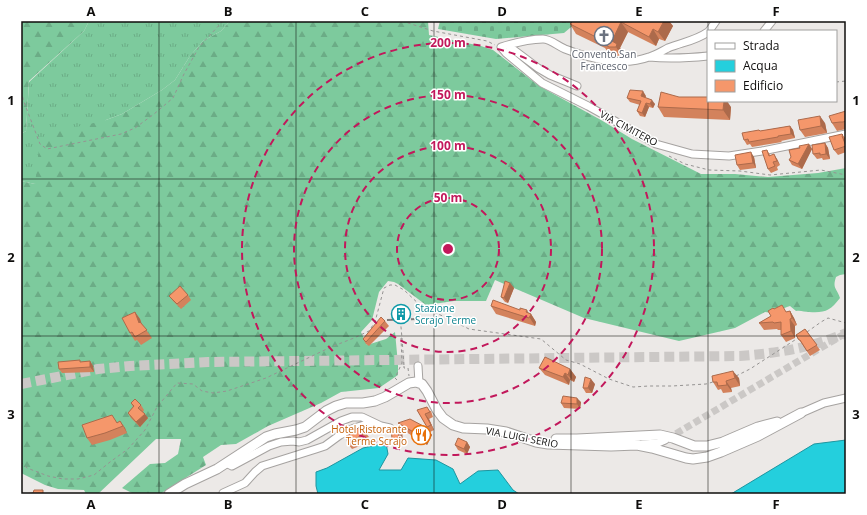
<svg xmlns="http://www.w3.org/2000/svg" width="867" height="515" font-family="'Open Sans',sans-serif">
<style>
.grass{fill:url(#grass-tufts)}
.forest{fill:url(#forest-firs)}
.cemetery{fill:url(#cemetery-stones)}
.water{fill:#24cfdd;stroke:#1e959f}
.lines{fill:none;stroke-linecap:round;stroke-linejoin:round}
.minor-tunnel{stroke:#cbc8c6;stroke-width:7;stroke-dasharray:7 3.5;stroke-linecap:butt}
.highway-tunnel{stroke:#cbc8c6;stroke-width:10;stroke-dasharray:10 5;stroke-linecap:butt}
.minor-casing{stroke:#a6a3a1;stroke-width:9}
.major-casing{stroke:#a6a3a1;stroke-width:11}
.path{stroke:#959392;stroke-width:1;stroke-dasharray:3 3;stroke-linecap:butt}
.minor{stroke:#fff;stroke-width:7}
.major{stroke:#fff;stroke-width:9}
.rail{stroke:#7d7b7a;stroke-width:2;stroke-dasharray:8 4;stroke-linecap:butt}
.path-bridge{stroke:#959392;stroke-width:1;stroke-dasharray:3 3;stroke-linecap:butt}
.wall{fill:#d3825c}
.shaded-wall{fill:#ac6a4b}
.building{fill:#f5976b;stroke:#ac6a4b}
.grid{fill:none;stroke:#0f0e0d;stroke-width:1;stroke-opacity:0.55}
.ring{fill:none;stroke:#c2185b;stroke-width:2;stroke-dasharray:7 5}
.labels{text-anchor:middle;stroke-width:3;stroke-linejoin:round;paint-order:stroke}
.worship-label{font-size:10px;fill:#5b616d;stroke:#fff}
.street-label{font-size:10px;fill:#0f0e0d;stroke:#fff}
.culture-label{font-size:10px;fill:#0d838f;stroke:#fff;text-anchor:start}
.food-label{font-size:10px;fill:#c56008;stroke:#fff;text-anchor:end}
.centre{fill:#c2185b;stroke:#fff;stroke-width:2}
.ring-label{font-size:12px;text-anchor:middle;font-weight:bold;fill:#c2185b;stroke:#fff;stroke-width:3;stroke-linejoin:round;paint-order:stroke}
.neatline{fill:none;stroke:#0f0e0d;stroke-width:1.5}
.grid-label{font-size:13px;text-anchor:middle;font-weight:bold;fill:#0f0e0d}
</style>
<defs>
<pattern id="grass-tufts" width="24" height="20" patternUnits="userSpaceOnUse"><rect width="24" height="20" fill="#7dca9d"/><path d="M3 7l-1-3M5 7V3M7 7l1-3M15 17l-1-3M17 17v-4M19 17l1-3" fill="none" stroke="#6bac86"/></pattern>
<pattern id="forest-firs" width="22" height="20" patternUnits="userSpaceOnUse"><rect width="22" height="20" fill="#7dca9d"/><path d="M5 1l3.5 6h-7zM16 11l3.5 6h-7z" fill="#6bac86"/></pattern>
<pattern id="cemetery-stones" width="16" height="16" patternUnits="userSpaceOnUse"><rect width="16" height="16" fill="#7dca9d"/><path d="M2 7V4a2 2 0 0 1 4 0v3zM10 15v-3a2 2 0 0 1 4 0v3z" fill="#6bac86"/></pattern>
</defs>
<rect width="100%" height="100%" fill="#ece9e7"/>
<path class="grass" d="M 89,21 L 230,21 L 221,31 L 203,41 L 190,56 L 175,80 L 162,90 L 122,114 L 106,120 L 35,184 L 21,181 L 21,134 L 26,131 L 29,82 L 84,31 Z"/>
<path class="forest" d="M 21,21 L 89,21 L 84,31 L 29,81 L 26,131 L 21,134 Z
M 230,21 L 428,21 L 429,35 L 481,46 L 493,50 L 539,86 L 601,120 L 632,139 L 701,174 L 735,174 L 768,177 L 818,173 L 846,168 L 846,274 L 840,275 L 836,277 C 832,289 837,288 840,298 C 830,311 825,313 809,312 C 804,312 801,310 796,311 L 790,306 L 787,307 L 773,313 L 765,312 L 735,328 L 679,341 L 584,318 L 495,280 L 486,301 L 454,301 L 426,305 L 398,284 L 394,282 L 388,281 L 379,292 L 372,320 L 361,332 L 367,345 L 386,339 L 395,332 L 398,364 L 398,375 L 379,388 L 341,392 L 321,403 L 268,426 L 236,444 L 221,445 L 203,457 L 206,465 L 160,494 L 134,494 L 122,488 L 150,464 L 165,463 L 178,454 L 181,439 L 156,439 L 98,494 L 86,494 L 84,490 L 58,489 L 45,485 L 21,473 L 21,181 L 35,184 L 40,140 L 56,132 L 106,120 L 122,114 L 162,90 L 175,80 L 190,56 L 203,41 L 221,31 Z"/>
<path class="cemetery" d="M 440,21 L 577,21 L 577,22 L 564,33 L 496,39 L 438,29 Z"/>
<path class="water" d="M 846,440 L 846,494 L 731,494 L 814,444 Z
M 386,443 L 388,454 L 379,470 L 401,470 L 408,458 L 436,460 L 453,469 L 460,484 L 478,471 L 498,470 L 513,490 L 519,494 L 318,494 L 316,486 L 316,472 L 327,468 L 363,448 Z"/>
<g class="lines">
<path class="minor-tunnel" d="M 667,439 L 846,333"/>
<path class="highway-tunnel" d="M 21,384 L 98,369 L 130,366 L 208,362 L 740,356 C 778,353 811,348 846,333"/>
<defs>
<path id="minor" d="M 709,31 L 716,21
M 764,31 L 772,21
M 708,32 C 695,41 683,42 668,48 C 662,51 656,55 649,57 C 622,67 591,59 565,49 C 558,46 550,39 543,39 C 529,39 514,43 501,47 L 506,53 L 542,83 L 588,106 L 656,144 L 692,154 L 729,156 L 762,151 L 846,134
M 506,53 L 514,50 L 538,68 L 550,75 L 577,86
M 649,57 C 669,59 688,58 708,56
M 418,366 L 419,383
M 801,413 L 824,403 L 846,398
M 643,444 L 658,443 L 665,440
M 226,463 L 232,466 L 269,446 L 281,442 L 293,441 L 299,442 L 307,440 L 341,421 L 352,417 L 362,417 L 381,426 L 390,428
M 223,493 L 245,483 L 255,472 L 262,466 L 316,449 L 325,446 L 340,435 L 354,428 L 364,425 L 373,428 L 381,426"/>
<path id="major" d="M 556,439 L 577,439 L 660,435 L 673,438 L 694,446 L 707,446 L 723,442 L 758,427 L 777,422
M 169,494 L 185,484 L 217,469 L 266,437 L 275,434 L 296,430 L 305,427 L 326,411 L 336,406 L 346,403 L 363,403 L 375,401 L 385,397 L 409,383 L 416,382 L 422,384 L 427,391 L 437,410 L 443,418 L 453,425 L 463,428 L 487,429 L 506,432 L 536,442 L 548,444 L 611,446 L 637,445 L 652,448 L 686,458 L 693,459 L 707,457 L 721,452 L 758,436 L 801,413"/>
</defs>
<use href="#minor" class="minor-casing"/>
<use href="#major" class="major-casing"/>
<path class="path" d="M 402,21 L 433,31 L 487,41 L 495,45
M 836,82 L 846,81
M 21,91 L 24,102 L 40,144 L 47,149 L 121,134 L 135,128 L 154,114 L 173,98 L 184,74 L 199,47 L 223,21
M 669,156 L 685,164 L 709,170 L 740,171 L 770,175 L 821,170 L 846,175
M 807,332 L 821,322 L 828,318 L 846,323
M 404,366 L 404,368 L 408,368 L 409,376
M 736,376 L 750,369 L 798,338
M 397,380 L 395,378 L 402,363 L 401,338 L 402,338 L 400,316
M 21,462 L 27,468 L 48,476 L 63,479 L 78,479 L 94,475 L 110,462 L 128,449 L 145,430 L 157,407 L 177,383 L 193,384 L 202,391 L 213,393 L 227,391 L 266,378 L 331,347 L 354,338 L 369,331 L 375,322 L 384,288 L 390,285 L 395,285 L 404,290 L 422,307 L 445,317 L 469,329 L 541,339 L 566,360 L 580,364 L 609,379 L 633,387 L 649,386 L 672,386 L 706,384 L 713,382"/>
<use href="#minor" class="minor"/>
<use href="#major" class="major"/>
<path class="rail" d="M 387,320 L 417,319"/>
<path class="path-bridge" d="M 402,338 L 404,366"/>
</g>
<path class="wall" d="M 573,21 L 669,21 L 673,26 L 665,41 L 659,39 L 656,46 L 628,32 L 620,48 L 624,54 L 622,56 L 616,56 L 608,52 L 605,48 L 576,34 L 570,24 Z
M 646,96 L 645,98 L 655,104 L 653,108 L 649,107 L 645,117 L 640,116 L 637,111 L 640,105 L 630,102 L 627,98 Z
M 679,97 L 731,107 L 730,120 L 664,117 L 658,107 Z
M 846,111 L 846,129 L 837,131 L 832,123 Z
M 825,123 L 827,133 L 805,137 L 800,130 Z
M 790,126 L 793,130 L 795,138 L 781,141 L 782,142 L 752,147 L 750,144 L 747,145 L 744,140 L 759,130 L 760,131 Z
M 842,134 L 846,139 L 845,141 L 846,143 L 846,152 L 838,155 L 834,150 Z
M 825,143 L 828,148 L 830,159 L 823,160 L 822,158 L 817,159 L 813,154 Z
M 809,144 L 812,149 L 802,169 L 792,165 L 789,160 L 800,148 Z
M 767,150 L 770,155 L 777,159 L 780,165 L 777,167 L 778,170 L 771,173 L 768,169 Z
M 754,157 L 756,168 L 740,170 L 737,165 Z
M 510,283 L 514,288 L 508,303 L 505,302 L 501,297 Z
M 188,295 L 191,300 L 181,309 L 173,301 L 169,296 Z
M 491,306 L 531,314 L 536,322 L 535,326 L 496,314 Z
M 774,309 L 787,312 L 790,311 L 794,318 L 797,325 L 795,326 L 795,338 L 786,342 L 781,335 L 781,330 L 778,330 L 777,329 L 764,330 L 759,323 L 771,316 Z
M 135,312 L 140,319 L 141,323 L 152,338 L 141,345 L 137,340 L 135,341 L 130,333 Z
M 385,321 L 389,326 L 369,346 L 366,344 L 363,339 Z
M 805,329 L 820,350 L 810,356 L 796,335 Z
M 90,361 L 93,366 L 94,372 L 62,373 L 59,369 L 81,362 Z
M 539,368 L 570,369 L 576,377 L 574,382 L 570,380 L 569,385 L 545,375 Z
M 712,376 L 739,378 L 740,386 L 731,388 L 732,392 L 723,393 L 721,389 L 718,390 L 713,382 Z
M 595,384 L 592,393 L 586,393 L 583,388 Z
M 581,402 L 580,409 L 564,408 L 561,403 Z
M 131,403 L 141,405 L 144,410 L 143,412 L 148,418 L 140,427 L 131,418 L 128,413 L 133,407 Z
M 417,410 L 431,411 L 433,417 L 429,419 L 434,430 L 430,432 Z
M 120,421 L 125,428 L 127,433 L 110,440 L 92,445 L 87,438 Z
M 398,423 L 427,428 L 432,435 L 427,445 L 403,430 Z
M 398,427 L 402,432 L 403,443 L 395,444 L 392,439 Z
M 365,432 L 369,437 L 359,443 L 360,446 L 352,449 L 348,444 L 346,436 Z
M 467,442 L 470,447 L 467,454 L 458,450 L 455,445 Z"/>
<path class="shaded-wall" d="M 664,21 L 669,21 L 673,26 L 665,41 L 658,32 Z
M 621,22 L 628,32 L 620,48 L 624,54 L 622,56 L 612,41 Z
M 653,29 L 659,39 L 656,46 L 649,37 Z
M 643,91 L 646,96 L 644,101 L 641,96 Z
M 652,100 L 655,104 L 653,108 L 650,104 Z
M 724,101 L 727,101 L 731,107 L 730,120 L 723,110 Z
M 646,103 L 649,107 L 645,117 L 642,113 Z
M 820,116 L 825,123 L 827,133 L 821,126 Z
M 790,126 L 793,130 L 795,138 L 791,134 Z
M 825,143 L 828,148 L 830,159 L 826,154 Z
M 809,144 L 812,149 L 802,169 L 798,164 Z
M 751,152 L 754,157 L 756,168 L 753,163 Z
M 774,154 L 777,159 L 780,165 L 777,161 Z
M 510,283 L 514,288 L 508,303 L 504,298 Z
M 527,310 L 530,316 L 531,314 L 536,322 L 535,326 L 526,312 Z
M 790,311 L 794,318 L 797,325 L 792,318 Z
M 135,312 L 140,319 L 144,330 L 139,323 Z
M 790,319 L 795,326 L 795,338 L 791,331 Z
M 90,361 L 93,366 L 94,372 L 90,367 Z
M 570,369 L 576,377 L 574,382 L 568,375 Z
M 733,371 L 739,378 L 740,386 L 735,378 Z
M 565,373 L 570,380 L 569,385 L 563,377 Z
M 591,379 L 595,384 L 592,393 L 588,388 Z
M 726,381 L 731,388 L 732,392 L 727,385 Z
M 577,398 L 581,402 L 580,409 L 577,404 Z
M 145,414 L 148,418 L 140,427 L 136,422 Z
M 425,414 L 429,419 L 434,430 L 431,425 Z
M 120,421 L 125,428 L 127,433 L 123,426 Z
M 398,427 L 402,432 L 403,443 L 399,438 Z
M 427,428 L 432,435 L 427,445 L 422,437 Z
M 467,442 L 470,447 L 467,454 L 464,449 Z"/>
<path class="building" d="M 573,21 L 664,21 L 658,32 L 653,29 L 649,37 L 621,22 L 612,41 L 617,44 L 616,47 L 609,47 L 601,42 L 602,40 L 570,24 Z
M 630,90 L 643,91 L 641,96 L 652,100 L 650,104 L 646,103 L 642,113 L 637,111 L 641,101 L 627,98 Z
M 661,92 L 679,97 L 708,97 L 708,101 L 724,101 L 723,110 L 658,107 Z
M 846,111 L 846,121 L 843,122 L 840,122 L 832,123 L 829,116 Z
M 820,116 L 821,126 L 800,130 L 798,120 Z
M 790,126 L 791,134 L 778,136 L 778,137 L 749,142 L 748,139 L 744,140 L 742,133 L 759,130 L 760,131 Z
M 842,134 L 843,135 L 842,136 L 846,146 L 834,150 L 829,137 Z
M 825,143 L 826,154 L 820,155 L 820,153 L 813,154 L 812,145 Z
M 809,144 L 798,164 L 789,160 L 791,157 L 789,150 L 800,148 L 799,146 Z
M 767,150 L 769,156 L 774,154 L 777,161 L 773,162 L 775,166 L 768,169 L 762,151 Z
M 751,152 L 753,163 L 737,165 L 735,155 Z
M 505,281 L 510,283 L 504,298 L 501,297 Z
M 180,286 L 188,295 L 177,304 L 169,296 Z
M 493,300 L 520,310 L 520,308 L 527,310 L 526,312 L 531,314 L 529,318 L 491,306 Z
M 782,305 L 786,312 L 790,311 L 792,318 L 790,319 L 791,331 L 781,335 L 781,322 L 774,323 L 773,322 L 759,323 L 771,316 L 768,311 L 773,308 L 774,309 Z
M 135,312 L 139,323 L 140,322 L 147,330 L 135,337 L 132,332 L 130,333 L 122,318 Z
M 381,317 L 385,321 L 366,342 L 363,339 Z
M 805,329 L 817,345 L 807,351 L 800,340 L 799,340 L 796,335 Z
M 545,357 L 570,369 L 568,375 L 565,373 L 563,377 L 539,368 Z
M 80,360 L 80,362 L 90,361 L 90,367 L 59,369 L 58,362 Z
M 733,371 L 735,378 L 726,381 L 727,385 L 718,386 L 717,382 L 713,382 L 712,376 Z
M 585,377 L 591,379 L 588,388 L 583,388 Z
M 563,396 L 577,398 L 577,404 L 561,403 Z
M 135,399 L 141,405 L 138,408 L 145,414 L 136,422 L 128,413 L 134,406 L 131,403 Z
M 427,407 L 430,412 L 425,414 L 431,425 L 427,427 L 417,410 Z
M 112,415 L 117,423 L 120,421 L 123,426 L 105,433 L 87,438 L 82,425 Z
M 410,419 L 427,428 L 422,437 L 398,423 Z
M 360,426 L 365,432 L 356,439 L 357,441 L 348,444 L 346,436 L 353,433 Z
M 391,427 L 398,427 L 399,438 L 392,439 Z
M 458,438 L 467,442 L 464,449 L 455,445 Z
M 34,490 L 43,490 L 43,494 L 23,494 L 33,493 Z"/>
<path class="grid" d="M 159,21 L 159,494M 296,21 L 296,494M 434,21 L 434,494M 571,21 L 571,494M 708,21 L 708,494M 21,179 L 846,179M 21,336 L 846,336"/>
<g class="ring">
<circle cx="448" cy="249" r="51"/>
<circle cx="448" cy="249" r="103"/>
<circle cx="448" cy="249" r="154"/>
<circle cx="448" cy="249" r="206"/>
</g>
<defs>
<symbol id="church-ring" viewBox="-11 -11 22 22"><circle r="9.5" fill="#fff" stroke="#6b7280" stroke-width="1.5"/><path d="M-1.2-6h2.4v3.5h3.3v2.4h-3.3V6h-2.4V-.1h-3.3v-2.4h3.3Z" fill="#6b7280"/></symbol>
<symbol id="building-ring" viewBox="-11 -11 22 22"><circle r="9.5" fill="#fff" stroke="#0f9aa8" stroke-width="1.5"/><path d="M-4-6H4V6H1V3H-1V6H-4ZM-2.5-4.3h1.7v1.8h-1.7ZM.8-4.3h1.7v1.8H.8ZM-2.5-1h1.7V.8h-1.7ZM.8-1h1.7V.8H.8Z" fill="#0f9aa8"/></symbol>
<symbol id="restaurant-ring" viewBox="-11 -11 22 22"><circle r="9.5" fill="#fff" stroke="#e8710a" stroke-width="1.5"/><path d="M-5-6h1v4h1v-4h1v4h1v-4h1v5L-1.5 .5V6h-2V.5L-5-1ZM5-6V6H3V1.5H1.5Q1.5-4 5-6Z" fill="#e8710a"/></symbol>
</defs>
<g fill-rule="evenodd">
<use href="#church-ring" x="593" y="25" width="22" height="22"/>
<use href="#building-ring" x="390" y="303" width="22" height="22"/>
<use href="#restaurant-ring" x="410" y="424" width="22" height="22"/>
</g>
<g class="labels">
<g class="worship-label">
<text x="604" y="58">Convento San<tspan x="604" dy="12">Francesco</tspan></text>
</g>
<g class="street-label">
<text transform="translate(629 128) rotate(28)" y="4">VIA CIMITERO</text>
<text transform="translate(522 437) rotate(11)" y="4">VIA LUIGI SERIO</text>
</g>
<g class="culture-label">
<text x="415" y="312">Stazione<tspan x="415" dy="12">Scrajo Terme</tspan></text>
</g>
<g class="food-label">
<text x="407" y="433">Hotel Ristorante<tspan x="407" dy="12">Terme Scrajo</tspan></text>
</g>
</g>
<circle cx="448" cy="249" r="6" class="centre"/>
<g class="ring-label">
<text x="448" y="47">200 m</text>
<text x="448" y="99">150 m</text>
<text x="448" y="150">100 m</text>
<text x="448" y="202">50 m</text>
</g>
<rect width="867" height="515" fill="none" stroke="#ffffff" stroke-width="44"/>
<rect x="707" y="30" width="130" height="72" fill="#ffffff" stroke="#9f9f9e"/>
<rect x="715" y="43" width="20" height="6" fill="#ffffff" stroke="#9f9f9e"/>
<text x="743" y="50" font-size="12" fill="#0f0e0d">Strada</text>
<rect x="715" y="60" width="20" height="12" fill="#24cfdd" stroke="#9f9f9e"/>
<text x="743" y="70" font-size="12" fill="#0f0e0d">Acqua</text>
<rect x="715" y="80" width="20" height="12" fill="#f5976b" stroke="#9f9f9e"/>
<text x="743" y="90" font-size="12" fill="#0f0e0d">Edificio</text>
<rect x="22" y="22" width="823" height="471" class="neatline"/>
<g class="grid-label">
<text x="91" y="16">A</text>
<text x="228" y="16">B</text>
<text x="365" y="16">C</text>
<text x="502" y="16">D</text>
<text x="639" y="16">E</text>
<text x="776" y="16">F</text>
<text x="11" y="105">1</text>
<text x="856" y="105">1</text>
<text x="11" y="262">2</text>
<text x="856" y="262">2</text>
<text x="11" y="419">3</text>
<text x="856" y="419">3</text>
<text x="91" y="509">A</text>
<text x="228" y="509">B</text>
<text x="365" y="509">C</text>
<text x="502" y="509">D</text>
<text x="639" y="509">E</text>
<text x="776" y="509">F</text>
</g>
</svg>
